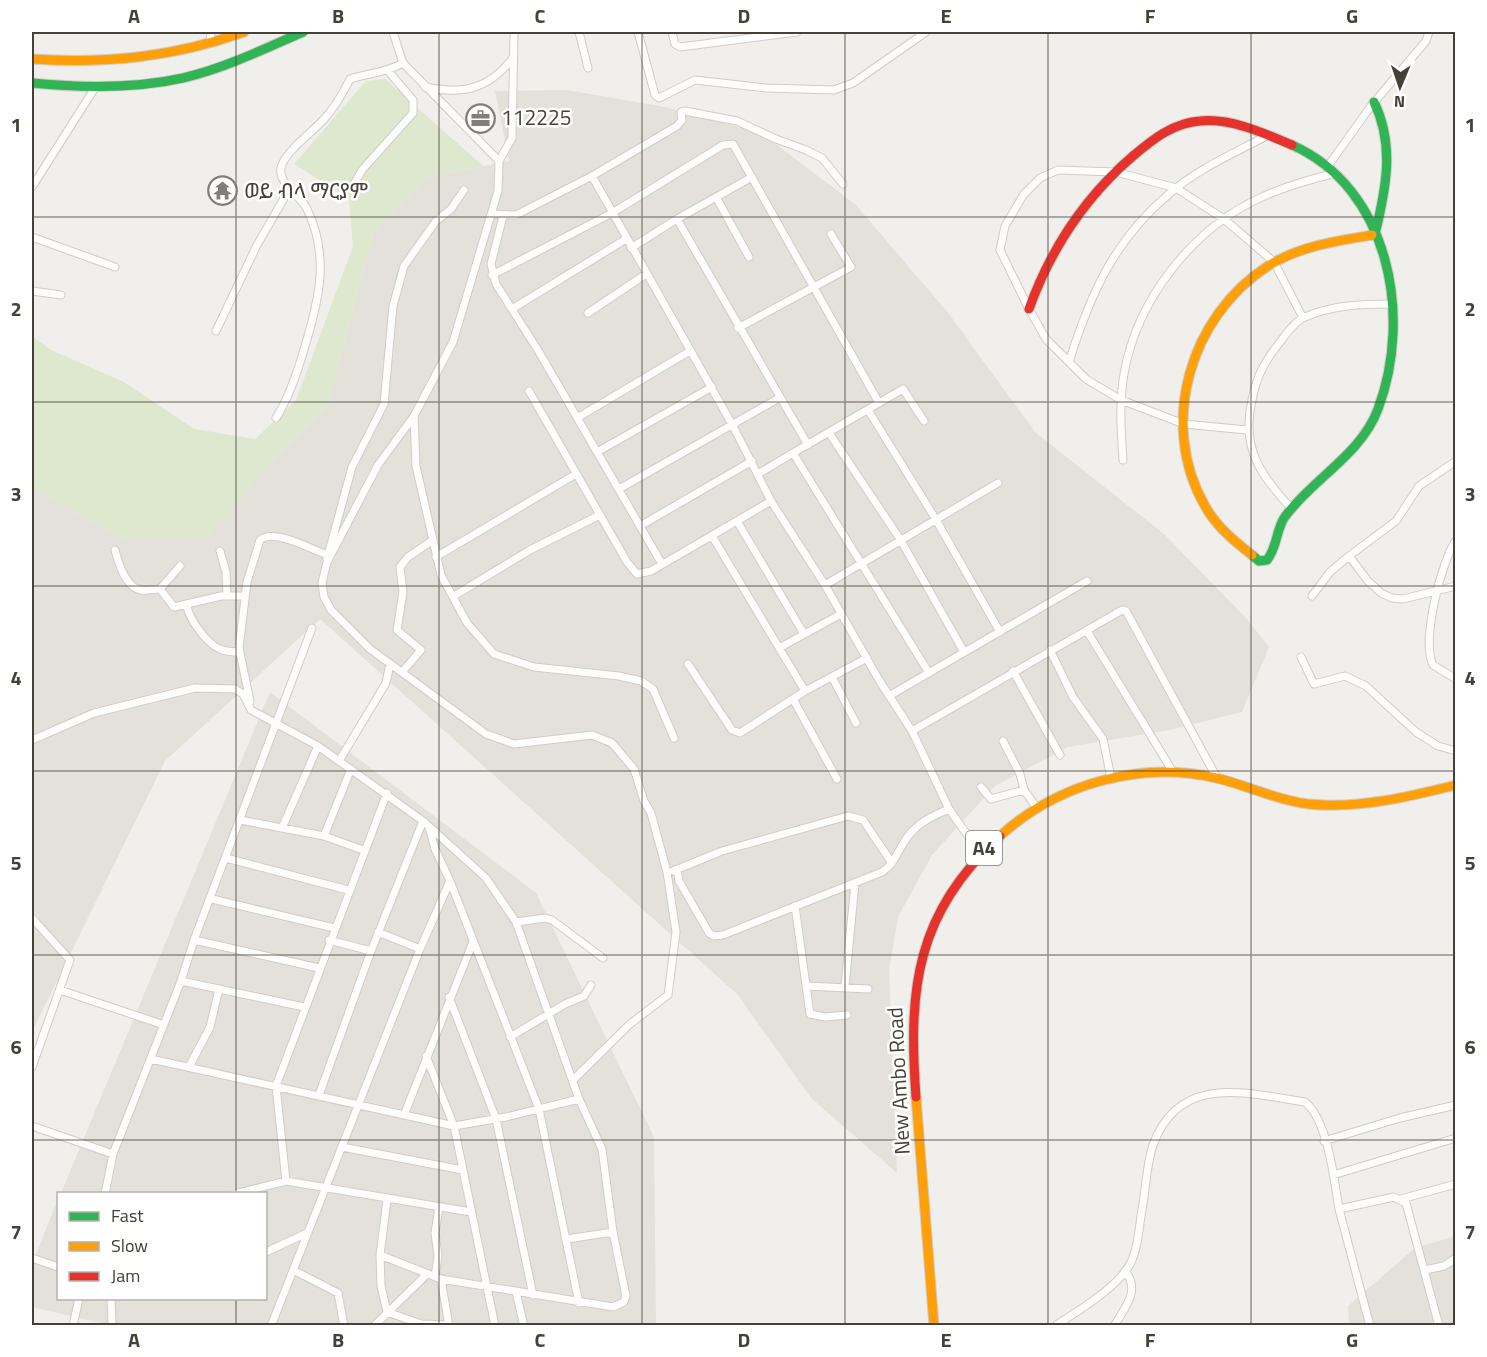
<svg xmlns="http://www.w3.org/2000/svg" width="1487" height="1357" font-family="'Titillium Web','Noto Sans Ethiopic',sans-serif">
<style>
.residential{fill:#e4e1da}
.green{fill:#dde8ce}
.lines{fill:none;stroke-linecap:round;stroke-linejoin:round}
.street-casing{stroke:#cfcdc9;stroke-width:9}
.fast-casing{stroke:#cfccc3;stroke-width:11}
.slow-casing{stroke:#cfccc3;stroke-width:11}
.jam-casing{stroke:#cfccc3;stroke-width:11}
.street{stroke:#fdfdfc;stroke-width:7}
.fast{stroke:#30b455;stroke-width:9}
.slow{stroke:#ff9f0a;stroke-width:9}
.jam{stroke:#e5322d;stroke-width:9}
.grid{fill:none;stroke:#464138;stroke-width:1.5;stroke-opacity:0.55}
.labels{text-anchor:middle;stroke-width:5;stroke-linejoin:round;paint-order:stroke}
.shield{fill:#fff;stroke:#7e7a74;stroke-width:1.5}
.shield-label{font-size:20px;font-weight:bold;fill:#464138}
.poi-label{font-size:21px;fill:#464138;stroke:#fff;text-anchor:start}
.street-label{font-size:21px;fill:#464138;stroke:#fff}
.neatline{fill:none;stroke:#464138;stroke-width:2}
.grid-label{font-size:20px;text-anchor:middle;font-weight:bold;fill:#464138}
</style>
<rect width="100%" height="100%" fill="#f1efeb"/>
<path class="residential" d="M 567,90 L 665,107 L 761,133 L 856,205 L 949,314 L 1035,432 L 1164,534 L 1247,619 L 1269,647 L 1242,712 L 1170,730 L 1068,747 L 995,786 L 932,855 L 898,917 L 889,970 L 897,1173 L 812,1099 L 737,994 L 320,619 L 165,761 L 32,1032 L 32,489 L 123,538 L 269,464 L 327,406 L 374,230 L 427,177 L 509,161 L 495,91 Z
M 270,692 L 536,893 L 654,1137 L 656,1325 L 113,1326 L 32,1307 L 32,1264 L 58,1199 L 58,1298 L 266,1298 L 266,1194 L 61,1193 Z
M 1455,1236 L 1455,1325 L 1349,1325 L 1348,1306 L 1415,1248 Z"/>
<path class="green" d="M 385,79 L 483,166 L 427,177 L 374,230 L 327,406 L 269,464 L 208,537 L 123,538 L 32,489 L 32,336 L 51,350 L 124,382 L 194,429 L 255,439 L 296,400 L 353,247 L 349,198 L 294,164 L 366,81 Z"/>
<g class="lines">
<defs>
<path id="street" d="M 393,32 L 403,63 L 499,161 L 498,191 L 453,342 L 414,416 L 416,466 L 441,575 L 467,623 L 494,654 L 534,667 L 619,676 L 641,681 L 653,689 L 674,738
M 579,32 L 588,68
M 638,32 L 655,95 L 659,98 L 695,80 L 766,88 L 834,90 L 853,83 L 926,32
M 672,32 L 675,44 L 680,47 L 797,32
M 210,43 L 211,32
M 425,87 C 463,95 489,89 513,58
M 499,161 L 512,138 L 514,32
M 1328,166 L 1371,106 L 1426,41 L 1429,32
M 592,176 L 677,126 L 682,120 L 681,112 L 685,111 L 737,121 L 776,139 L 806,150 L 822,158 L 843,184
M 32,187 L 96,86
M 352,188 L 362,170 L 413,113 L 413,100 L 389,72
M 716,197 L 749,257
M 492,214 L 516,215 L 592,176 L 733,426 L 771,501 L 825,585 L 879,680 L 912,731 L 949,809 L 980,853
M 503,216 L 491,264 L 496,284 L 539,352 L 662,564
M 677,219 L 752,177
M 32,237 L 115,267
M 631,248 L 677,219 L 808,445
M 492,275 L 612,213 L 723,145 L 733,144 L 879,403
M 32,291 L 61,295
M 512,309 L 626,239
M 588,313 L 646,274
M 738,328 L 851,267 L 831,234
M 216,331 L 257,245 L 290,188
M 1069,362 C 1090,295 1114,240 1169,194 C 1197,169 1235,153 1268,135
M 529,391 L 627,562 L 637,574 L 651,571 L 771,501
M 868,410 L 935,518 L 1000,632
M 414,416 L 378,465 L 327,562 L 322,583 L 324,597 L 331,610 L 370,649 L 486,734 L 514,744 L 592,735 L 612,743 L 634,769 L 644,801 L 651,813 L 667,872 L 676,932 L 668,995 L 630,1024 L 573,1080
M 276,418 C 290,396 298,371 305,346 C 319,300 330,256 307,209 C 301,196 278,184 281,168 C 284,152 314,131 325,118 C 336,106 343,93 350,79 C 368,73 386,73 403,63
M 577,418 L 690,351
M 1247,430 L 1184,424 L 1121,400 L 1086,379 L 1046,339 L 1029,309 L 1000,250 L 1005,226 L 1024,194 L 1040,178 L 1058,170 L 1116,172 L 1176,188 L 1224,219 L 1274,262 L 1303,318
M 829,433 L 900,539 L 964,652
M 597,452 L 712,387
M 793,453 L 903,389 L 924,421
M 1123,460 C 1121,431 1119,403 1124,374 C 1137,299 1193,228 1262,197 C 1286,186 1311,179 1336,173
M 758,474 L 793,453 L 929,673
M 619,489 L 779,398
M 1292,509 C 1260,475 1241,448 1252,400 C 1256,380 1262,366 1274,350 C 1283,339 1292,323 1305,317 C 1333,305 1361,304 1391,304
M 737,521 L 804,634
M 640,526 L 752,461
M 712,536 L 805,691
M 1456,540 C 1441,562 1421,642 1433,665 L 1456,679
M 115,550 C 118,562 126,588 141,590 C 147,591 154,589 160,589 L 174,607 L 221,596 L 245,596
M 220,551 L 226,572 L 227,596
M 1349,556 L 1396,521 L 1419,486 L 1456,461
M 436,557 L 576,474
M 327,559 L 352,467 L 384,404 L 393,306 L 404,266 L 436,221 L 451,209 L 464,190
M 825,585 L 998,483
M 160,589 L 180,566
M 454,596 L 530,550 L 600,515
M 1312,596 L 1330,572 L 1349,556 L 1368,581 L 1381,593 L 1392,598 L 1403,599 L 1456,586
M 187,606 C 189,619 207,644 220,649 C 226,652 233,652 240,652
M 1087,631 L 1173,772
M 781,647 L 841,614
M 1050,650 L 1073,697 L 1103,739 L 1111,778
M 1301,657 L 1314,684 L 1345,676 L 1366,686 L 1416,732 L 1438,746 L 1456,751
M 688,664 L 732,730 L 740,733 L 805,691 L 867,658
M 403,671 L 421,650 L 397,630 L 403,592 L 400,567 L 408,557 L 433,540
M 1013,671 L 1060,755
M 832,677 L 856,723
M 889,696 L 1087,581
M 793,699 L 837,779
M 250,701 L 239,648 L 247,582 L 260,540 C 273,528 311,549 327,555
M 912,731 L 1122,610 L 1126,611 L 1217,778
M 32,740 L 94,713 L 195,688 L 235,689 L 243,694 L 251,710 L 318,746 L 423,821 L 486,878 L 516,922 L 579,1099 L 602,1149 L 613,1232 L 626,1296 L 624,1302 L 613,1307 L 441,1279 L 449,1326
M 1003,741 L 1020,774 L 1024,790
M 339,761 L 386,683 L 390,664
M 981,787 L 991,799 L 1024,790 L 1037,808
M 240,820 L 324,836 L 363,850
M 429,827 L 435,849 L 450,881 L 539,1109 L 579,1303
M 282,828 L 318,746
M 324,836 L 351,769
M 226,858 L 348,890
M 677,870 L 679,881 L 709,933 L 714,936 L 723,935 L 882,872 C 893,865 897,854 904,842 C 915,824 930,817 949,809
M 673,871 L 722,851 L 848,816 L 863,820 L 892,863
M 212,899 L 334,928
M 795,906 L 810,1014 L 825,1017 L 847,1015
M 32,918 L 70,960 L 32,1067
M 516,922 L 545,918 L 552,920 L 603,958
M 378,932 L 420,949
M 194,940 L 319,968
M 329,940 L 371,951
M 181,981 L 304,1007
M 807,986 L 868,989
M 845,986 L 855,883
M 60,990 L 164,1025
M 449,997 L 496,1119 L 533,1295
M 510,1037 L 565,1004 L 584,996 L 591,985
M 426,1056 L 454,1126 L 495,1326
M 151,1059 L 454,1126 L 506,1117 L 579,1099
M 189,1067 L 210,1027 L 219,989
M 319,1095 L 371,951 L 423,821
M 404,1115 L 473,942
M 32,1126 L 113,1154
M 1324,1141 L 1400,1118 L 1456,1105
M 342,1147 L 463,1170
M 1333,1175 L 1456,1138
M 286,1181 L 276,1086 L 387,793
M 105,1194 L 113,1154 L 181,981 L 194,940 L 312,628
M 234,1194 L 286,1181 L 471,1212
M 1401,1199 L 1456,1184
M 387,1200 L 380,1255 L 441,1279
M 1339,1209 L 1370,1326
M 567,1239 L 613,1232
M 266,1252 L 307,1233
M 380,1255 L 381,1286 L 387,1312 L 421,1324 L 449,1325
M 32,1258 L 58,1267
M 293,1270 L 338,1293 L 344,1326
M 1425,1270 L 1444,1266 L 1456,1258
M 435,1277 L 438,1256 L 435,1233 L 439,1207
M 516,1292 L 524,1326
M 111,1298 L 112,1326
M 73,1326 L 79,1298
M 271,1326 L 420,949 L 450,881
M 374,1326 L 427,1274
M 1055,1326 C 1079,1310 1114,1290 1129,1266 C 1139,1249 1139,1223 1143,1204 C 1146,1185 1147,1163 1153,1145 C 1179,1073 1246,1093 1305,1102 C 1328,1120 1334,1180 1339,1209 L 1394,1197 L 1406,1203 L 1439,1326
M 1114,1326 C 1125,1308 1141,1290 1125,1271
M 1453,1326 L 1456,1325"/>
<path id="fast" d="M 32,83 C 82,88 134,89 183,78 C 225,68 264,49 303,32
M 1372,235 L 1375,234 C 1386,189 1395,145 1374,102
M 1252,555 L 1259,561 L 1267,560 C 1277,548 1276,531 1284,518 C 1312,479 1361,455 1378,409 C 1413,316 1389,188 1292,145"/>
<path id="slow" d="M 32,59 C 106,64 174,57 244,32
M 1252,555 C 1234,541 1216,526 1205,506 C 1158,424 1190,316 1268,266 C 1300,246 1336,241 1372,235
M 1000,836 C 1057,784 1141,760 1216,778 C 1247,785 1275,800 1308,804 C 1358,809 1408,797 1456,785
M 916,1097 L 934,1326"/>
<path id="jam" d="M 1029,309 C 1051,248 1084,198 1133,156 C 1153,139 1173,123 1200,121 C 1231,118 1264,133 1292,145
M 916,1097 C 908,987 916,914 1000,836"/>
</defs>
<use href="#street" class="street-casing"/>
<use href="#fast" class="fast-casing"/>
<use href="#slow" class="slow-casing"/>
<use href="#jam" class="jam-casing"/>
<use href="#street" class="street"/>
<use href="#fast" class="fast"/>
<use href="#slow" class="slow"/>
<use href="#jam" class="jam"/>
</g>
<path class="grid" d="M 236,32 L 236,1194M 439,32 L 439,1326M 642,32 L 642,1326M 845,32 L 845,1326M 1048,32 L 1048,1326M 1251,32 L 1251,1326M 32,217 L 1456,217M 32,402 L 1456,402M 32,586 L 1456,586M 32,771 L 1456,771M 32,955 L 1456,955M 32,1140 L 1456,1140M 236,1298 L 236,1326"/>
<defs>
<symbol id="office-ring" viewBox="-11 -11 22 22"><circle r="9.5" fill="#fff" stroke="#827e77" stroke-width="1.5"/><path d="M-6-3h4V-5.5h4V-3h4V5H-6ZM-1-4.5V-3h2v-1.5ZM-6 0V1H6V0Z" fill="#827e77"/></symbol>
<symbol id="temple-ring" viewBox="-11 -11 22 22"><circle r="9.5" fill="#fff" stroke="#827e77" stroke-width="1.5"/><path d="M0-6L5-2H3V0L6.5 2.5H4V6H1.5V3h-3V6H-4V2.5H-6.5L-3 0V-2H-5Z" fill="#827e77"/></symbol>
</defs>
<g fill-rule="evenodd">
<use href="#office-ring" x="464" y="102" width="33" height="33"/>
<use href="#temple-ring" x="206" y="174" width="33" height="33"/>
</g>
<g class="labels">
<rect class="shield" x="966" y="831" width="36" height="34" rx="4.5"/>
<g class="shield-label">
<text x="984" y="855">A4</text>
</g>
<g class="poi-label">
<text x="501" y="125">112225</text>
<text x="244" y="198">ወይ ብላ ማርያም</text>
</g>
<g class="street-label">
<text transform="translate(899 1081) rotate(-93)" y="7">New Ambo Road</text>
</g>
</g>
<rect width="1487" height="1357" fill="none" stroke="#ffffff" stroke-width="66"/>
<rect x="57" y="1192" width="210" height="108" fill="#ffffff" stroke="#b5b3af" stroke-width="1.5"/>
<rect x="69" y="1212" width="30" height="9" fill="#30b455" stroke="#b5b3af" stroke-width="1.5"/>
<text x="111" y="1222" font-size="18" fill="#464138">Fast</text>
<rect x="69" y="1242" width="30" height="9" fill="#ff9f0a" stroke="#b5b3af" stroke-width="1.5"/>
<text x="111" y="1252" font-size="18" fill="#464138">Slow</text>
<rect x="69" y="1272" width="30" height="9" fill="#e5322d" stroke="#b5b3af" stroke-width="1.5"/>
<text x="111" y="1282" font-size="18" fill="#464138">Jam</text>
<g transform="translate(1400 87) rotate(182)" stroke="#ffffff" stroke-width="4.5" paint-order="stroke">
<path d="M0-4.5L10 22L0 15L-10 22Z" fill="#464138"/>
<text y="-9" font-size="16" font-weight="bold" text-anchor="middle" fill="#464138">N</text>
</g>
<rect x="33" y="33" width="1421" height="1291" class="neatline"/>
<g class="grid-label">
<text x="134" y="23">A</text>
<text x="338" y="23">B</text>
<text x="540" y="23">C</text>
<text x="744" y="23">D</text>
<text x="946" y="23">E</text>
<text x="1150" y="23">F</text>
<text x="1352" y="23">G</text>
<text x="16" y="132">1</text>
<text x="1470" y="132">1</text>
<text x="16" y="316">2</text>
<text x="1470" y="316">2</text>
<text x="16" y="501">3</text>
<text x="1470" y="501">3</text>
<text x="16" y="685">4</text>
<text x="1470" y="685">4</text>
<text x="16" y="870">5</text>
<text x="1470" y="870">5</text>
<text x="16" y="1054">6</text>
<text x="1470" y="1054">6</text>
<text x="16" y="1239">7</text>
<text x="1470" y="1239">7</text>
<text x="134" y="1347">A</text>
<text x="338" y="1347">B</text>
<text x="540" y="1347">C</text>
<text x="744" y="1347">D</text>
<text x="946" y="1347">E</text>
<text x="1150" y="1347">F</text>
<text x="1352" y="1347">G</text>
</g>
</svg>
